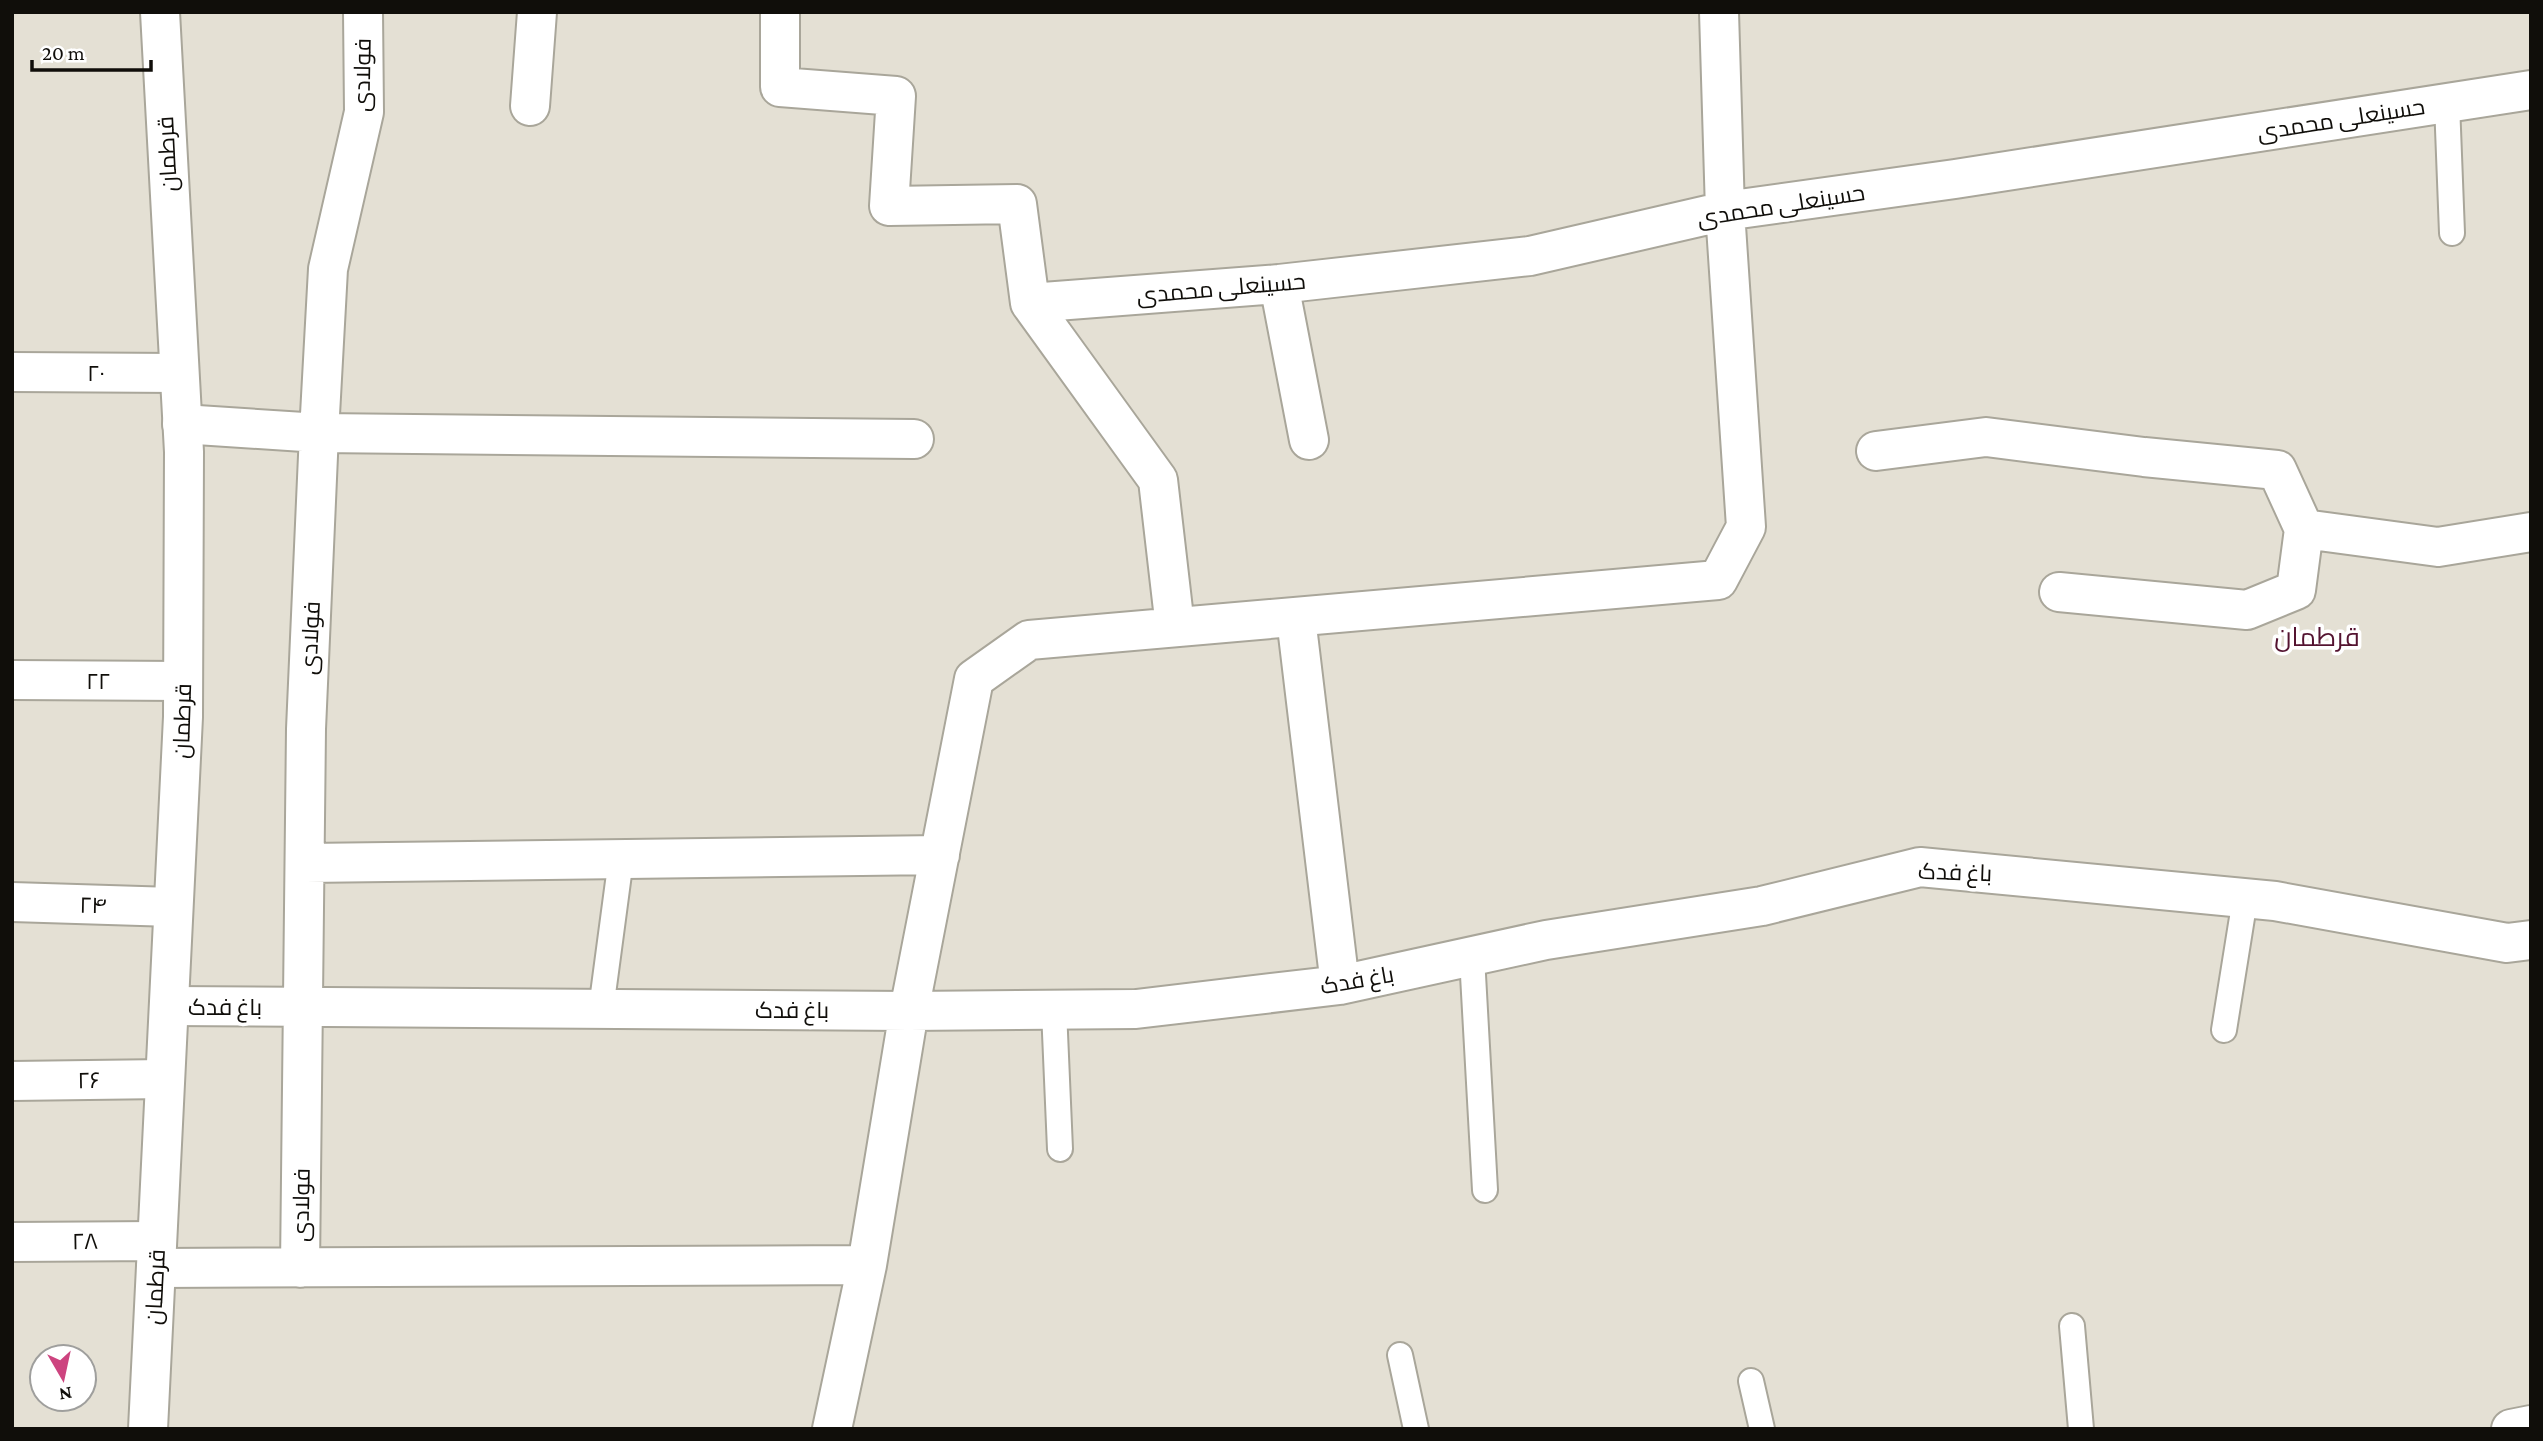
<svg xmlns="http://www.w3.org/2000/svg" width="2543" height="1441" font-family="'Crimson Pro',Cairo,serif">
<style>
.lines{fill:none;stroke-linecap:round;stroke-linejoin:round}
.lane-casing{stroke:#a9a69a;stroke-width:28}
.street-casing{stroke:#a9a69a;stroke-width:42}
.secondary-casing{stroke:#a9a69a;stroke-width:42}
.lane{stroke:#fff;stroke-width:24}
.street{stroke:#fff;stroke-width:38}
.secondary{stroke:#fff;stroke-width:38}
.labels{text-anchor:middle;stroke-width:7;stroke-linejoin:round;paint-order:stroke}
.street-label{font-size:23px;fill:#100e0a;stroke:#fff}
.quarter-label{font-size:26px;fill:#541330;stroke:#fff}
</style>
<rect width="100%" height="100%" fill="#e4e0d4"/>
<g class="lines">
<defs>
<path id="lane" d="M 2447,103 L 2452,233
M 1472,957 L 1485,1190
M 601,1009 L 621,859
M 1054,1010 L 1060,1149
M 2224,1030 L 2245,899
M 2072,1326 L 2081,1429
M 1400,1355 L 1416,1429
M 1751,1381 L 1762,1429"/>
<path id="street" d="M 780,12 L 780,87 L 896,96 L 889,206 L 1017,204 L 1030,303 L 1158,480 L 1175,627
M 530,106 L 537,12
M 1279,284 L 1309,440
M 1030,303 L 1279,284 L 1530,256 L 1725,211 L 1955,179 L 2531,90
M 12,372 L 179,373
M 182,424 L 319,433 L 914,439
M 1876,451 L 1986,437 L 2144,457 L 2277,470 L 2304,529 L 2296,590 L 2247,610 L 2059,592
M 2304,529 L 2438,547 L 2531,532
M 1296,618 L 1340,985
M 12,680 L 183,681
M 306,863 L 940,855
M 12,902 L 173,907
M 169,1006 L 909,1011 L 1136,1009 L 1340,985 L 1546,940 L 1762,906 L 1920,867 L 2275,901 L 2507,943 L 2531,940
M 12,1081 L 165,1079
M 12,1242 L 157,1241
M 156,1268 L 867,1265
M 300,1268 L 306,729 L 319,433 L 328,269 L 364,112 L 363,12
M 832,1429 L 867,1265 L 909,1011 L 974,679 L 1029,640 L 1718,580 L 1746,527 L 1725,211 L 1719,12"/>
<path id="secondary" d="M 148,1429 L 183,717 L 184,452 L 160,12
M 2511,1429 L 2531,1425"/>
</defs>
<use href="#lane" class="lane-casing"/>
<use href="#street" class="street-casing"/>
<use href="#secondary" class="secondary-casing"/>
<use href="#lane" class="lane"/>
<use href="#street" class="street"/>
<use href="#secondary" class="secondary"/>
</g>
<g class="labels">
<g class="street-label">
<text transform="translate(362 75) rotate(-89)" y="8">فولادی</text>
<text transform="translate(2341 119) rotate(-9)" y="8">حسینعلی محمدی</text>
<text transform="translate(167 154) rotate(-93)" y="8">قرطمان</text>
<text transform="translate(1781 205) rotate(-9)" y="8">حسینعلی محمدی</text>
<text transform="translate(1221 288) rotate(-5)" y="8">حسینعلی محمدی</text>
<text x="96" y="381">۲۰</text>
<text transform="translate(310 638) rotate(-87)" y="8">فولادی</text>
<text x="98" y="689">۲۲</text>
<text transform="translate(182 721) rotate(-88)" y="8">قرطمان</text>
<text transform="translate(1955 872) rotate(2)" y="8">باغ فدک</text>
<text transform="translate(93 905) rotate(1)" y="8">۲۴</text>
<text transform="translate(1357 980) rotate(-10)" y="8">باغ فدک</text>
<text x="225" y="1015">باغ فدک</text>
<text x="792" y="1018">باغ فدک</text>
<text transform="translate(89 1080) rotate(-1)" y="8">۲۶</text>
<text transform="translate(301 1205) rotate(-89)" y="8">فولادی</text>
<text transform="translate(85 1241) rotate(-1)" y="8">۲۸</text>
<text transform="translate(155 1287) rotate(-87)" y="8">قرطمان</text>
</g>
<g class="quarter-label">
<text x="2317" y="646">قرطمان</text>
</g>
</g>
<rect width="2543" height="1441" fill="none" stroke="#100e0a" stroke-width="28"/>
<g transform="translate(63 1378) rotate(171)"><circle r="33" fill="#ffffff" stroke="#9f9f9d" stroke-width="2"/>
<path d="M0-5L12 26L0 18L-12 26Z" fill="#cd447f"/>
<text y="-10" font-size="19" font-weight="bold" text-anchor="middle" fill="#100e0a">N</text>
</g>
<path d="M32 60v10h119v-10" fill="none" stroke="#100e0a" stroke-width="3.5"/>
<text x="42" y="60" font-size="21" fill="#100e0a" stroke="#ffffff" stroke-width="5" paint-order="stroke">20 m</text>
</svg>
